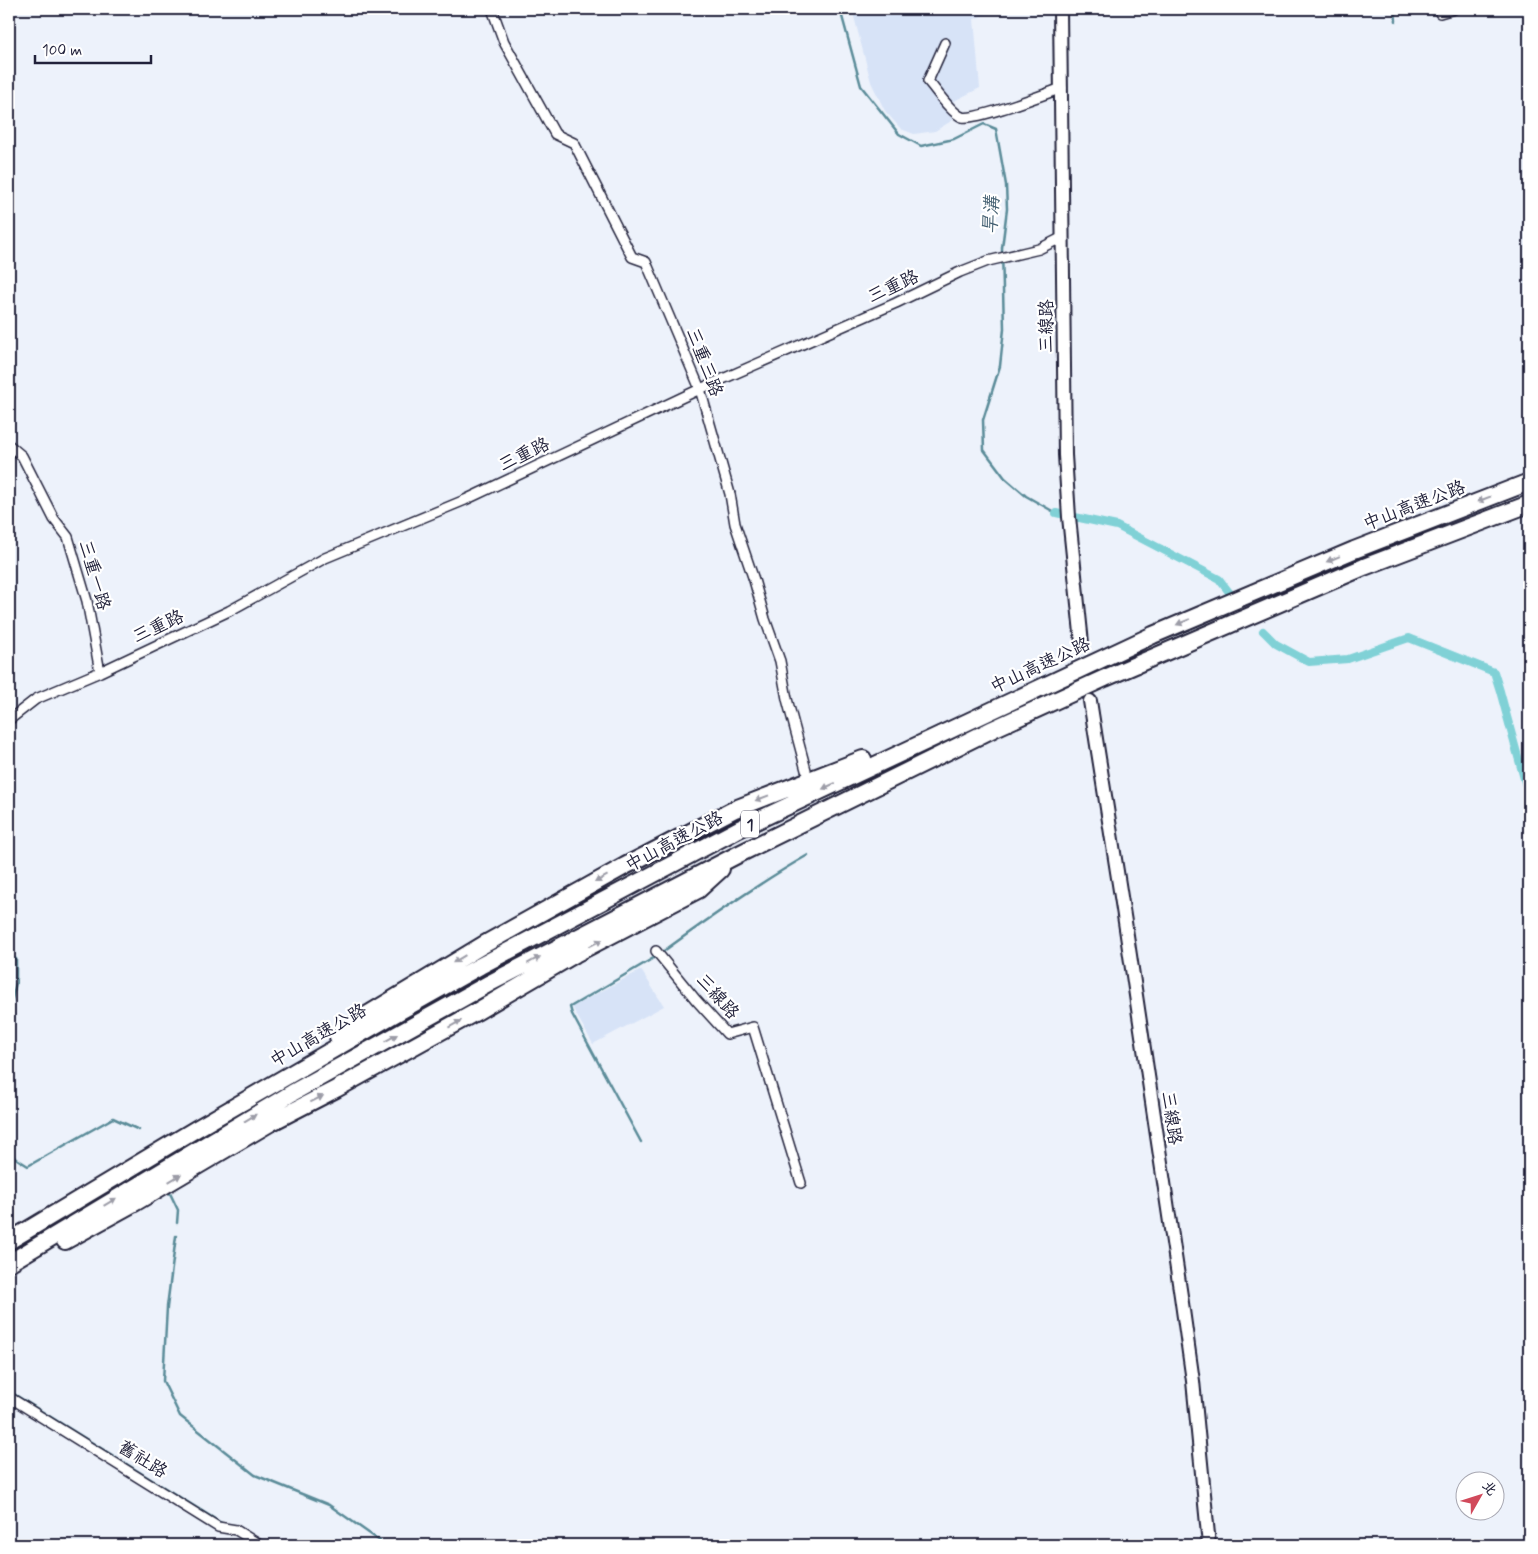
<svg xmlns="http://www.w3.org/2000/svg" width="1538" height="1554" font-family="Mynerve,'LXGW WenKai TC',sans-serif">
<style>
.built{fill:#d7e3f7}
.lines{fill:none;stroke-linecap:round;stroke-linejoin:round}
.stream{stroke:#5a8b98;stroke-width:2.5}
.canal{stroke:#80d1d6;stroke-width:8}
.street-casing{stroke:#22223b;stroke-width:12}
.secondary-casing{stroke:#22223b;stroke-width:16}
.highway-casing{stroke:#22223b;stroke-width:20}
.street{stroke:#fff;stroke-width:9}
.secondary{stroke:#fff;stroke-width:12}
.highway{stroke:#fff;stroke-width:16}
.oneway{fill:#9c9ca7}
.labels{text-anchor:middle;stroke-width:4.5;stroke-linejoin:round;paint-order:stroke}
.shield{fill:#fff;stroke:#646476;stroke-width:1}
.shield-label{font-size:16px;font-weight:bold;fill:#22223b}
.street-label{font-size:18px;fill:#22223b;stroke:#fff}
.water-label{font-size:19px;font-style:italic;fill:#435f71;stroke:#fff}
</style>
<rect width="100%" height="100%" fill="#edf2fb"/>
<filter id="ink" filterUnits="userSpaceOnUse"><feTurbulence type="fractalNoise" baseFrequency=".02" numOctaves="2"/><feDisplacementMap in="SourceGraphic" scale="10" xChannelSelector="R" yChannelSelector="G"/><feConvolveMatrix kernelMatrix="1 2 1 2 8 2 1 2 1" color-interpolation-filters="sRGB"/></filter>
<g filter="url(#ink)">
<path class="built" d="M 852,9 L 1000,9 L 974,19 L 980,88 L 946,105 L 953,120 L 935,131 L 914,134 L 901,129 L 885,111 L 871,82 Z
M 641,970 L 664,1006 L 593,1044 L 572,1007 Z"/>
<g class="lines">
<path class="stream" d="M 840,9 L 861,86 L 899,134 L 921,146 L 954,139 L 984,124 L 996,129 L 1006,185 L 1007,209 L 1002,248 L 1004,329 L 1000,366 L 983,420 L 984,450 L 1005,478 L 1026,496 L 1056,513
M 1395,9 L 1396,21
M 661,953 C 709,918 757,884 808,855
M 9,957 L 16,959 L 16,983 L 9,1011
M 641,1142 L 572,1014 L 570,1007 L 657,956
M 9,1154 L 28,1166 L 113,1118 L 139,1130
M 168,1189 L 178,1210 L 177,1223
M 176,1236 L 167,1307 L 163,1381 L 180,1416 L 255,1475 L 329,1505 L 380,1541 L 381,1545
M 9,1391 L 223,1524"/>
<path class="canal" d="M 1056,513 L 1117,526 L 1219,579 L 1232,596
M 1263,631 L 1276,644 L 1309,662 L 1348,659 L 1409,638 L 1494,672 L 1500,691 L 1529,797"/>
<defs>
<path id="street" d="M 492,9 L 504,42 L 555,134 L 574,143 L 632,257 L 646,262 L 700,389 L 730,494 L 735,524 L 754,580 L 765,619 L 780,661 L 787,699 L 806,770
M 1440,13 L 1454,9
M 945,43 L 928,81 C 936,90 951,113 962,117 C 975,121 1045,94 1062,88
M 9,445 L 22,456 L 54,519 L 68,537 L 87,601 L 100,672
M 9,720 L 36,699 L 100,672 L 229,611 L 325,558 L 465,500 L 700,389 L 896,303 L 960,272 L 988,261 L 1039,249 L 1063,237
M 656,951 L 696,1000 L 727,1034 L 753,1027 L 801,1183
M 9,1397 L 218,1527 L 236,1530 L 260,1545"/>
<path id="secondary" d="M 1060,9 L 1065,455 L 1069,517 L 1082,643
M 1090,701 L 1125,922 L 1181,1296 L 1193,1381 L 1209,1545"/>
<path id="highway" d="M 338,1037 L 370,1013 L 483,945 L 625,866 L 735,809 L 863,759
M 9,1241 L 196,1129 L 391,1016 L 480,966 L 739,829 L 1153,635 L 1354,550 L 1529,482
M 65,1241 L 136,1202 L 270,1123 L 336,1089 L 476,1012 L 575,954 L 698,890 L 721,869
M 9,1263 L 292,1093 L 490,983 L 737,855 L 993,729 L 1105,678 L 1364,567 L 1529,504"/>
</defs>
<use href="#street" class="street-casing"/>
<use href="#secondary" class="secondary-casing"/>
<use href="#highway" class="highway-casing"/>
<use href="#street" class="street"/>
<use href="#secondary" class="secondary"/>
<use href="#highway" class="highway"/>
</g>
<defs><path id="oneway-solid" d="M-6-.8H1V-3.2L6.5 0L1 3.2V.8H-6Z" transform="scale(1.25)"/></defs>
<g class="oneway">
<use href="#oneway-solid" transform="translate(1484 499) rotate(159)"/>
<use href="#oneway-solid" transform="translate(1333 559) rotate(157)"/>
<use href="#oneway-solid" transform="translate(1183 622) rotate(157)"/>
<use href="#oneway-solid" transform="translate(829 786) rotate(155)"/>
<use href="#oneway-solid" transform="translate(762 798) rotate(159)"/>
<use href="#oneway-solid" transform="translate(601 879) rotate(151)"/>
<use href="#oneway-solid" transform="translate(596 943) rotate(-27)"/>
<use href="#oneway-solid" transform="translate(459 959) rotate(149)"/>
<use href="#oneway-solid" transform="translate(534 960) rotate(-28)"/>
<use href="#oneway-solid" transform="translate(455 1024) rotate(-29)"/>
<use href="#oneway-solid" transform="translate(391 1038) rotate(-29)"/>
<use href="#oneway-solid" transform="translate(317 1099) rotate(-27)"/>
<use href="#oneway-solid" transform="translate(250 1118) rotate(-31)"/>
<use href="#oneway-solid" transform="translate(175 1178) rotate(-31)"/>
<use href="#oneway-solid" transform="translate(110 1202) rotate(-31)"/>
</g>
</g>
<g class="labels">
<rect class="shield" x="741" y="810.5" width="18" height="27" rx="4"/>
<g class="shield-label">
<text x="750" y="830">1</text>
</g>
<g class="street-label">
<text transform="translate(893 286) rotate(-25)" y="6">三重路</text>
<text transform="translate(1046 326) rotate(-90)" y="6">三線路</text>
<text transform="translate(705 362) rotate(69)" y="6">三重三路</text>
<text transform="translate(524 454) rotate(-26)" y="6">三重路</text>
<text transform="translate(1414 505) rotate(-21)" y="6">中山高速公路</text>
<text transform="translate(95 575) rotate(74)" y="6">三重一路</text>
<text transform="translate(158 626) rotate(-25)" y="6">三重路</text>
<text transform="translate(1040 665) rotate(-25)" y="6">中山高速公路</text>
<text transform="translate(674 841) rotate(-28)" y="6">中山高速公路</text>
<text transform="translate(718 996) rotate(48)" y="6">三線路</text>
<text transform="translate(318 1035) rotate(-30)" y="6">中山高速公路</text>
<text transform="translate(1172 1118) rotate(82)" y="6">三線路</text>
<text transform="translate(143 1459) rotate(32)" y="6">舊社路</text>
</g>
<g class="water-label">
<text transform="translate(990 215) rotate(-86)" y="7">旱溝</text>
</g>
</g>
<rect width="1538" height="1554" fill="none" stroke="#fff" stroke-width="30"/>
<rect x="15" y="15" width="1508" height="1524" fill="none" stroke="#22223b" stroke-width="2" filter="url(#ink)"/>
<g transform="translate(1480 1496) rotate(51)"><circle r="24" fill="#ffffff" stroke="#a7a7b1"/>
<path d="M0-4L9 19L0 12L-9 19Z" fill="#d1495b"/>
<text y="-8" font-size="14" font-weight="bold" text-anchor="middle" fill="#22223b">北</text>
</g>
<path d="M35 55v8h116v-8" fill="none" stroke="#22223b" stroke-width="2.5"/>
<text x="42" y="55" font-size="15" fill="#22223b" stroke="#ffffff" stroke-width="4" paint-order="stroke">100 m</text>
</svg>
